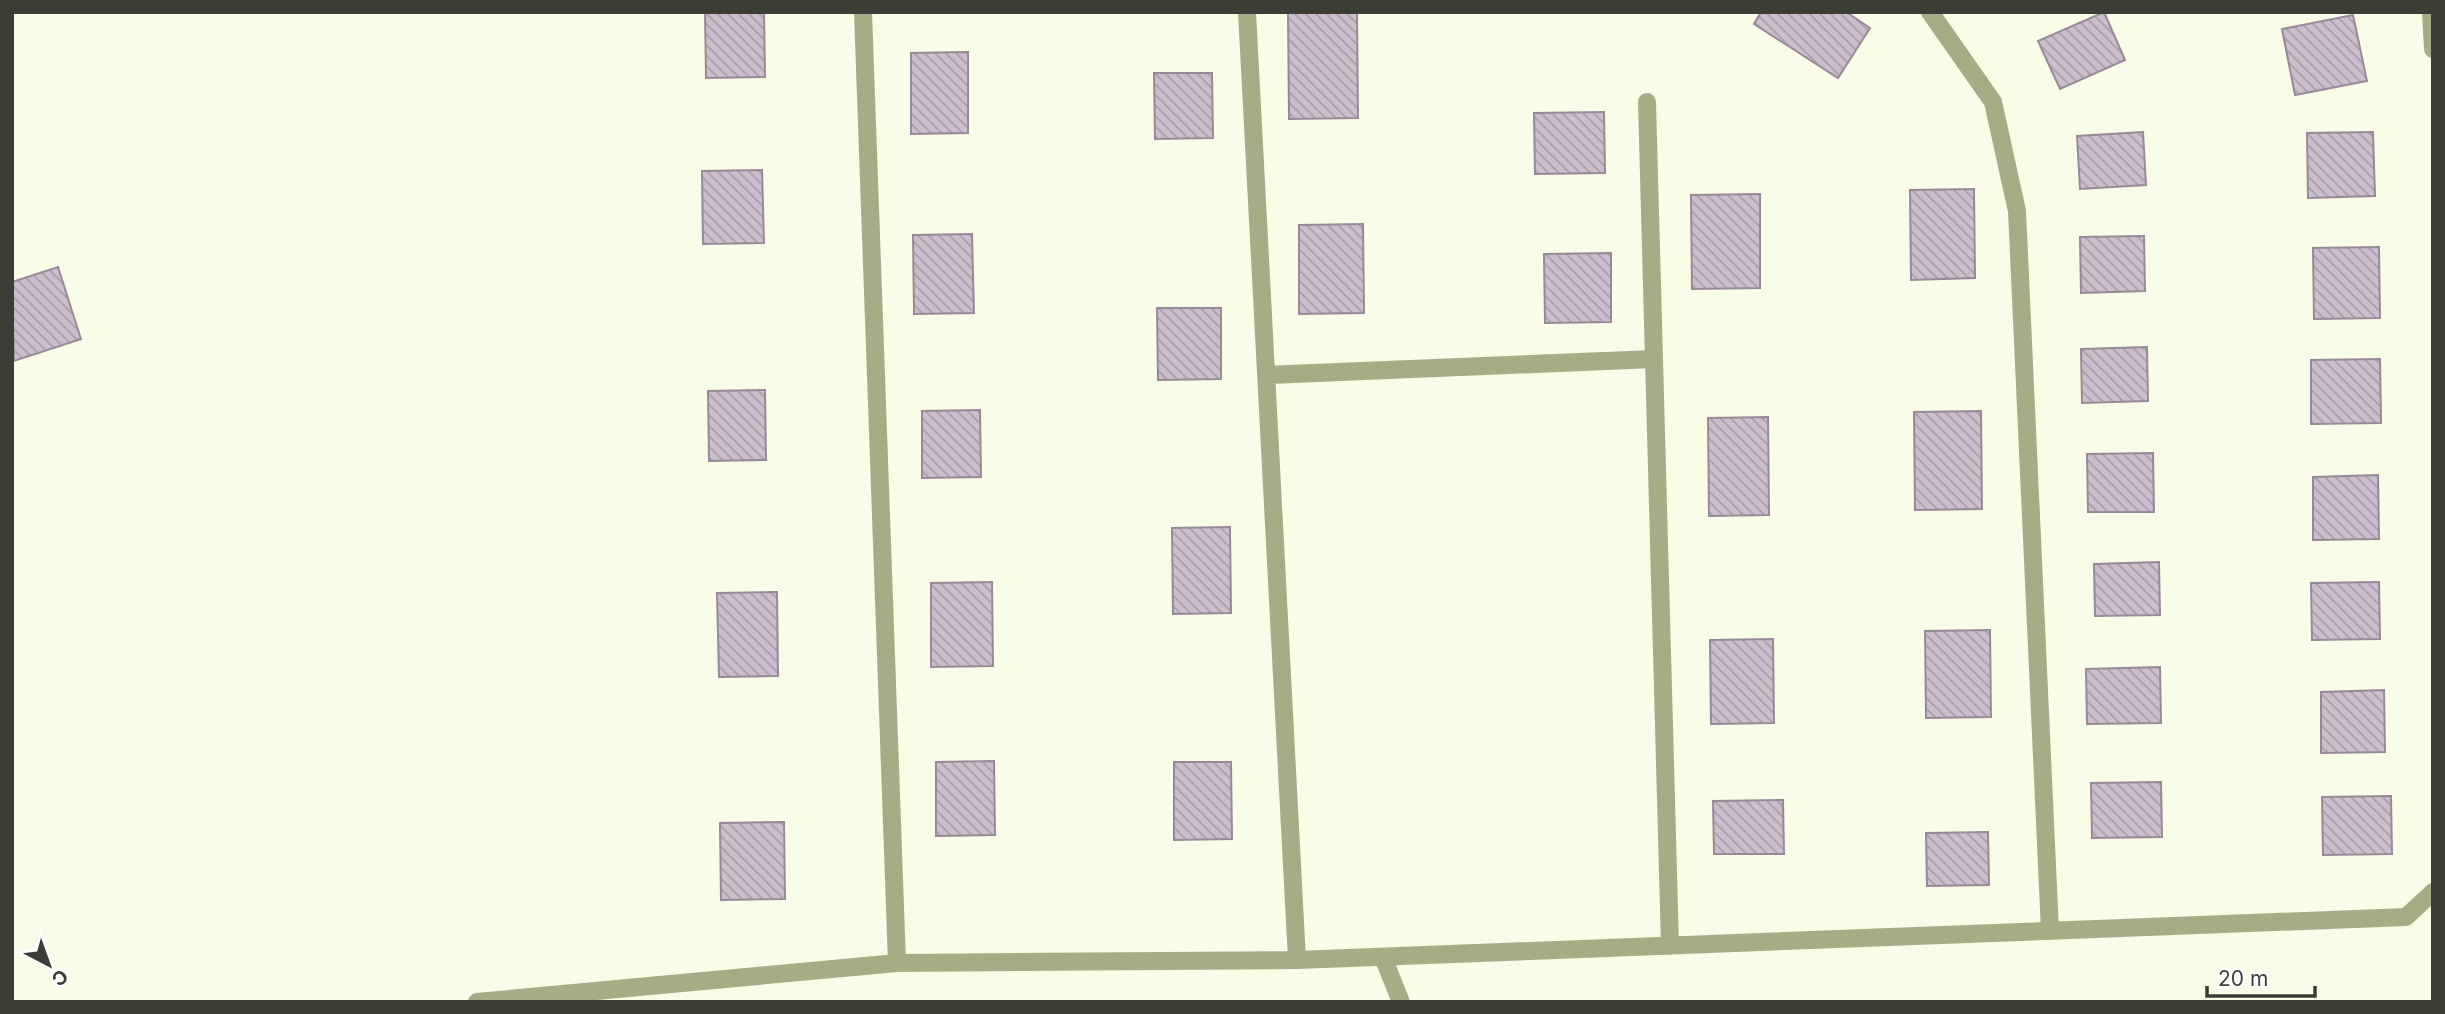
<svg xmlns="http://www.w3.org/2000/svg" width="2445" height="1014" font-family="Inter,sans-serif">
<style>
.building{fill:url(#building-back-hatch);stroke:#988997;stroke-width:2}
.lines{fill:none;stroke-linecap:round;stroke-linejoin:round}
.minor{stroke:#a7ac87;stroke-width:18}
</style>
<defs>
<pattern id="building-back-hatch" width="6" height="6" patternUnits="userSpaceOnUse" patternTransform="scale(1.75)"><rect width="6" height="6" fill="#cdbecd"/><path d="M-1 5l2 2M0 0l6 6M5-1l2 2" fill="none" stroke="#a89ca7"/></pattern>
</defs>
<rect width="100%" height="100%" fill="#f9fce7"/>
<path class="building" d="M 705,12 L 764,12 L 765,77 L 706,78 Z
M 1288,12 L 1357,12 L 1358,118 L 1289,119 Z
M 1761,12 L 1846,12 L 1870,28 L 1838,78 L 1754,24 Z
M 2104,12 L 2125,60 L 2060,89 L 2038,41 Z
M 2353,15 L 2367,81 L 2295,95 L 2282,29 Z
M 968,52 L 968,133 L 911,134 L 911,53 Z
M 1154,73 L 1212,73 L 1213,138 L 1155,139 Z
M 1604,112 L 1605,173 L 1535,174 L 1534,113 Z
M 2143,132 L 2146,185 L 2080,189 L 2077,136 Z
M 2373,132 L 2375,196 L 2308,198 L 2307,133 Z
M 762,170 L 764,243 L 703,244 L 702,171 Z
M 1974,189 L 1975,278 L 1911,280 L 1910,190 Z
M 1760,194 L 1760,288 L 1692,289 L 1691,195 Z
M 1363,224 L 1364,313 L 1299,314 L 1299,225 Z
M 972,234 L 974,313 L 914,314 L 913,235 Z
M 2144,236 L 2145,291 L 2081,293 L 2080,237 Z
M 2379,247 L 2380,318 L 2314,319 L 2313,248 Z
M 1611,253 L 1611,322 L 1545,323 L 1544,254 Z
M 58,267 L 81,339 L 14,361 L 12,282 Z
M 1157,308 L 1221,308 L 1221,379 L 1158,380 Z
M 2147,347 L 2148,401 L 2082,403 L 2081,349 Z
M 2380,359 L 2381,423 L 2311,424 L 2311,360 Z
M 765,390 L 766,460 L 709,461 L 708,391 Z
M 980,410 L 981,477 L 922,478 L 922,411 Z
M 1981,411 L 1982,509 L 1915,510 L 1914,412 Z
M 1768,417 L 1769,515 L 1709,516 L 1708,418 Z
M 2153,453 L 2154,512 L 2088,512 L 2087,454 Z
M 2378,475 L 2379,539 L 2313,540 L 2313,477 Z
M 1230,527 L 1231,613 L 1173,614 L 1172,528 Z
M 2159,562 L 2160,615 L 2095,616 L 2094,564 Z
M 992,582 L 993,666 L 931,667 L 931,583 Z
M 2379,582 L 2380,639 L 2312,640 L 2311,583 Z
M 777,592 L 778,676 L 719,677 L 717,593 Z
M 1990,630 L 1991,717 L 1926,718 L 1925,631 Z
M 1773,639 L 1774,723 L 1711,724 L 1710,640 Z
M 2160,667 L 2161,723 L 2087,724 L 2086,669 Z
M 2384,690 L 2385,752 L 2321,753 L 2321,692 Z
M 994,761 L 995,835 L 936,836 L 936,762 Z
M 1174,762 L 1231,762 L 1232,839 L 1174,840 Z
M 2161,782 L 2162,837 L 2092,838 L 2091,783 Z
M 2391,796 L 2392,854 L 2323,855 L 2322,797 Z
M 1783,800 L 1784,854 L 1714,854 L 1713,801 Z
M 784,822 L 785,899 L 721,900 L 720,823 Z
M 1988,832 L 1989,885 L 1927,886 L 1926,833 Z"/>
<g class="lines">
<path class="minor" d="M 863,12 L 897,963 L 1297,960 L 2406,917 L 2433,892
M 1247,12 L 1297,960
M 1930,12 L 1993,102 L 2017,211 L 2050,931
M 2431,12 L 2433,49
M 1647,102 L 1670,946
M 1267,375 L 1654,359
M 1383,957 L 1401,1002
M 477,1002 L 897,963"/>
</g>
<rect width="2445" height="1014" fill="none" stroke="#3c3d35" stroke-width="28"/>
<g transform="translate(49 965) rotate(139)" stroke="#ffffff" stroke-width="5" paint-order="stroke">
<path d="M0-5L12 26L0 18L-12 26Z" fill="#3c3d35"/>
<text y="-10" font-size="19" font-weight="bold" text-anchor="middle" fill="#3c3d35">С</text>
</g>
<path d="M2207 986v10h108v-10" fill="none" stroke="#3c3d35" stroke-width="3.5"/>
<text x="2218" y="986" font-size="21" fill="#3c3d35" stroke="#ffffff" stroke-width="5" paint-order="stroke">20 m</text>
</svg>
